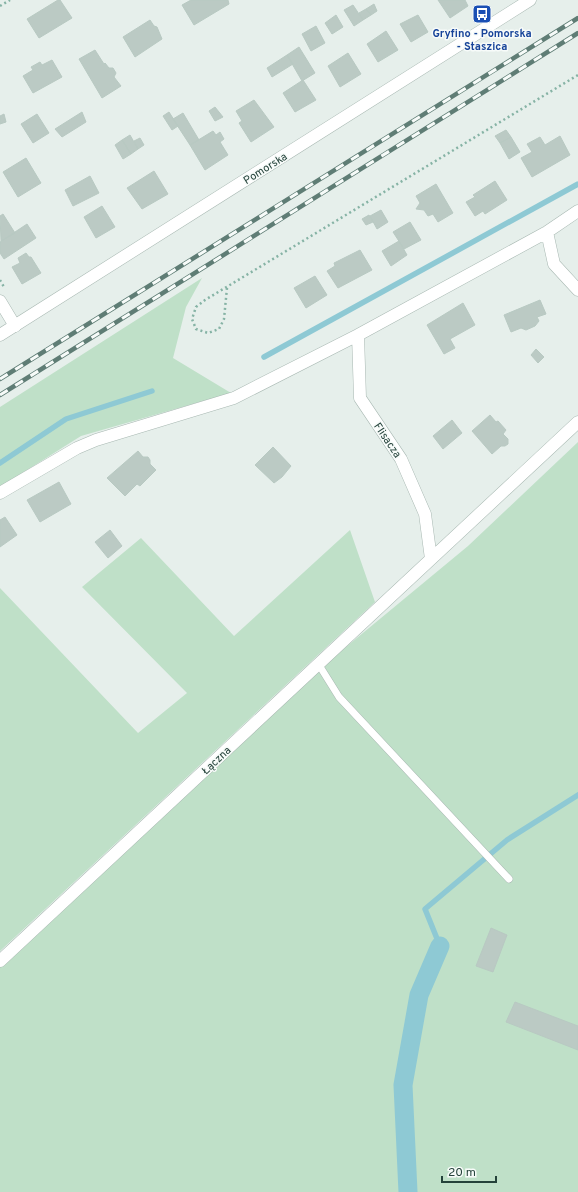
<svg xmlns="http://www.w3.org/2000/svg" width="578" height="1192" font-family="Overpass,sans-serif">
<style>
.green{fill:#bfe0c8}
.lines{fill:none;stroke-linecap:round;stroke-linejoin:round}
.stream{stroke:#8ec9d4;stroke-width:5.5}
.canal{stroke:#8ec9d4;stroke-width:19}
.building{fill:#bbcac4;stroke:#b8c9c2}
.service-casing{stroke:#a8b8b2;stroke-width:8}
.minor-casing{stroke:#a8b8b2;stroke-width:13}
.tertiary-casing{stroke:#a8b8b2;stroke-width:13}
.path{stroke:#86b3a5;stroke-width:2.5;stroke-dasharray:2 3;stroke-linecap:butt}
.service{stroke:#fff;stroke-width:7}
.minor{stroke:#fff;stroke-width:12}
.tertiary{stroke:#fff;stroke-width:12}
.rail-casing{stroke:#5f7d75;stroke-width:4.5}
.rail{stroke:#f7fbf9;stroke-width:3;stroke-dasharray:9;stroke-linecap:butt}
.labels{text-anchor:middle;stroke-width:3;stroke-linejoin:round;paint-order:stroke}
.transit-label{font-size:11px;font-weight:bold;fill:#164399;stroke:#f7fbf9}
.street-label{font-size:11px;fill:#24423a;stroke:#f7fbf9}
</style>
<rect width="100%" height="100%" fill="#e6efeb"/>
<path class="green" d="M 202,278 L 186,307 L 173,358 L 231,393 L 81,436 L 0,487 L 0,407 Z
M 578,442 L 578,1192 L 0,1192 L 0,967 L 317,671 L 468,546 Z
M 350,530 L 375,602 L 0,951 L 0,588 L 138,733 L 187,693 L 82,587 L 141,538 L 234,636 Z"/>
<g class="lines">
<path class="stream" d="M 264,357 L 578,184
M 0,463 L 66,419 L 152,391
M 440,946 L 425,909 L 507,840 L 578,795"/>
<path class="canal" d="M 408,1192 L 403,1085 L 419,995 L 440,946"/>
</g>
<path class="building" d="M 58,0 L 60,0 L 72,18 L 39,38 L 27,19 Z
M 191,0 L 228,0 L 229,4 L 194,25 L 182,5 Z
M 438,0 L 465,0 L 468,6 L 450,18 Z
M 374,4 L 377,11 L 371,15 L 366,9 Z
M 353,5 L 363,20 L 354,26 L 344,10 Z
M 366,9 L 371,15 L 363,20 L 359,13 Z
M 336,15 L 343,27 L 332,34 L 325,23 Z
M 418,15 L 428,32 L 411,42 L 400,24 Z
M 150,20 L 154,26 L 157,27 L 162,39 L 135,57 L 123,37 Z
M 316,26 L 325,43 L 311,51 L 302,34 Z
M 386,31 L 398,50 L 378,62 L 367,44 Z
M 299,47 L 315,73 L 302,81 L 287,55 Z
M 95,50 L 104,64 L 105,63 L 109,68 L 113,68 L 116,73 L 114,77 L 121,86 L 102,98 L 79,59 Z
M 348,53 L 361,74 L 340,87 L 328,66 Z
M 287,55 L 293,64 L 272,77 L 267,68 Z
M 52,60 L 62,77 L 33,93 L 23,76 L 33,70 L 31,67 L 40,62 L 42,65 Z
M 303,80 L 316,100 L 295,112 L 283,93 Z
M 254,100 L 274,127 L 251,142 L 239,123 L 242,121 L 236,111 Z
M 215,107 L 223,117 L 215,121 L 209,111 Z
M 82,112 L 86,122 L 62,137 L 55,129 Z
M 169,112 L 178,126 L 172,130 L 163,116 Z
M 183,113 L 199,140 L 190,145 L 173,119 Z
M 4,114 L 6,122 L 0,124 L 0,116 Z
M 37,114 L 49,133 L 33,143 L 21,124 Z
M 506,130 L 511,137 L 500,143 L 495,136 Z
M 213,131 L 216,135 L 220,132 L 224,139 L 220,142 L 228,155 L 205,170 L 190,145 Z
M 130,135 L 138,149 L 131,154 L 122,140 Z
M 560,136 L 570,155 L 532,177 L 521,158 L 532,152 L 527,144 L 540,137 L 545,145 Z
M 511,137 L 520,152 L 509,159 L 500,143 Z
M 140,138 L 144,145 L 138,149 L 134,141 Z
M 122,140 L 131,154 L 123,159 L 115,145 Z
M 26,158 L 41,183 L 18,197 L 3,172 Z
M 154,171 L 168,194 L 142,209 L 127,188 Z
M 90,176 L 99,193 L 73,206 L 65,190 Z
M 495,181 L 507,200 L 485,214 L 483,211 L 475,216 L 466,202 L 475,197 L 473,195 Z
M 436,184 L 453,213 L 438,222 L 433,214 L 428,216 L 424,210 L 416,209 L 420,203 L 416,196 Z
M 102,206 L 115,227 L 96,238 L 84,217 Z
M 381,210 L 388,222 L 377,229 L 370,216 Z
M 3,214 L 15,233 L 1,241 L 0,216 Z
M 369,215 L 373,222 L 366,225 L 362,219 Z
M 410,222 L 421,240 L 404,249 L 393,232 Z
M 27,224 L 36,238 L 4,259 L 0,253 L 0,242 Z
M 399,241 L 407,255 L 391,266 L 382,251 Z
M 360,250 L 372,270 L 338,288 L 327,271 L 335,266 L 334,263 Z
M 26,253 L 29,257 L 31,257 L 41,273 L 22,284 L 12,267 L 20,263 L 18,258 Z
M 315,276 L 327,295 L 306,308 L 294,288 Z
M 540,300 L 546,314 L 537,317 L 539,321 L 535,326 L 526,330 L 521,328 L 511,332 L 504,315 Z
M 463,303 L 475,325 L 450,339 L 455,348 L 444,354 L 427,325 Z
M 536,349 L 544,357 L 538,363 L 531,355 Z
M 490,415 L 496,422 L 498,421 L 506,430 L 503,434 L 508,439 L 508,444 L 505,446 L 501,446 L 492,454 L 472,431 Z
M 452,420 L 462,433 L 443,449 L 433,436 Z
M 273,447 L 291,466 L 282,477 L 274,483 L 255,465 Z
M 138,451 L 143,457 L 148,457 L 150,460 L 150,464 L 156,470 L 140,486 L 137,484 L 125,496 L 107,478 Z
M 59,482 L 71,504 L 40,522 L 27,500 Z
M 5,517 L 17,535 L 0,547 L 0,520 Z
M 110,530 L 122,546 L 108,558 L 95,542 Z
M 491,928 L 507,935 L 493,972 L 476,966 Z
M 515,1002 L 578,1026 L 578,1050 L 506,1022 Z"/>
<g class="lines">
<defs>
<path id="service" d="M 319,665 L 339,697 L 509,879"/>
<path id="minor" d="M 547,232 L 554,264 L 578,290
M 0,301 L 15,326
M 0,493 L 77,448 L 96,440 L 234,398 L 358,335
M 431,559 L 425,514 L 401,459 L 360,398 L 358,335 L 547,232 L 578,211
M 0,961 L 578,422"/>
<path id="tertiary" d="M 0,335 L 530,0"/>
</defs>
<use href="#service" class="service-casing"/>
<use href="#minor" class="minor-casing"/>
<use href="#tertiary" class="tertiary-casing"/>
<path class="path" d="M 0,6 L 10,0
M 0,280 L 4,287
M 227,288 L 224,319 L 219,329 L 208,333 L 196,329 L 192,319 L 196,307 L 205,300 L 578,75"/>
<use href="#service" class="service"/>
<use href="#minor" class="minor"/>
<use href="#tertiary" class="tertiary"/>
<defs>
<path id="rail" d="M 0,379 L 578,18
M 0,395 L 578,33"/>
</defs>
<use href="#rail" class="rail-casing"/>
<use href="#rail" class="rail"/>
</g>
<defs>
<symbol id="bus-square" viewBox="-11 -11 22 22"><rect x="-9" y="-9" width="18" height="18" rx="4" fill="#1a4fb4" stroke="#f7fbf9"/><path d="M-5-6H5V4H4V6H2V4H-2V6H-4V4H-5ZM-3.5-4V0h7V-4ZM-3.5 1.2v1.5H-2V1.2ZM2 1.2v1.5H3.5V1.2Z" fill="#fff"/></symbol>
</defs>
<g fill-rule="evenodd">
<use href="#bus-square" x="471" y="3" width="22" height="22"/>
</g>
<g class="labels">
<g class="transit-label">
<text x="482" y="37">Gryfino - Pomorska<tspan x="482" dy="13">- Staszica</tspan></text>
</g>
<g class="street-label">
<text transform="translate(265 168) rotate(-32)" y="4">Pomorska</text>
<text transform="translate(388 440) rotate(56)" y="4">Flisacza</text>
<text transform="translate(216 760) rotate(-43)" y="4">Łączna</text>
</g>
</g>
<path d="M442 1176v6h54v-6" fill="none" stroke="#24423a" stroke-width="2"/>
<text x="448" y="1176" font-size="12" fill="#24423a" stroke="#f7fbf9" stroke-width="3" paint-order="stroke">20 m</text>
</svg>
